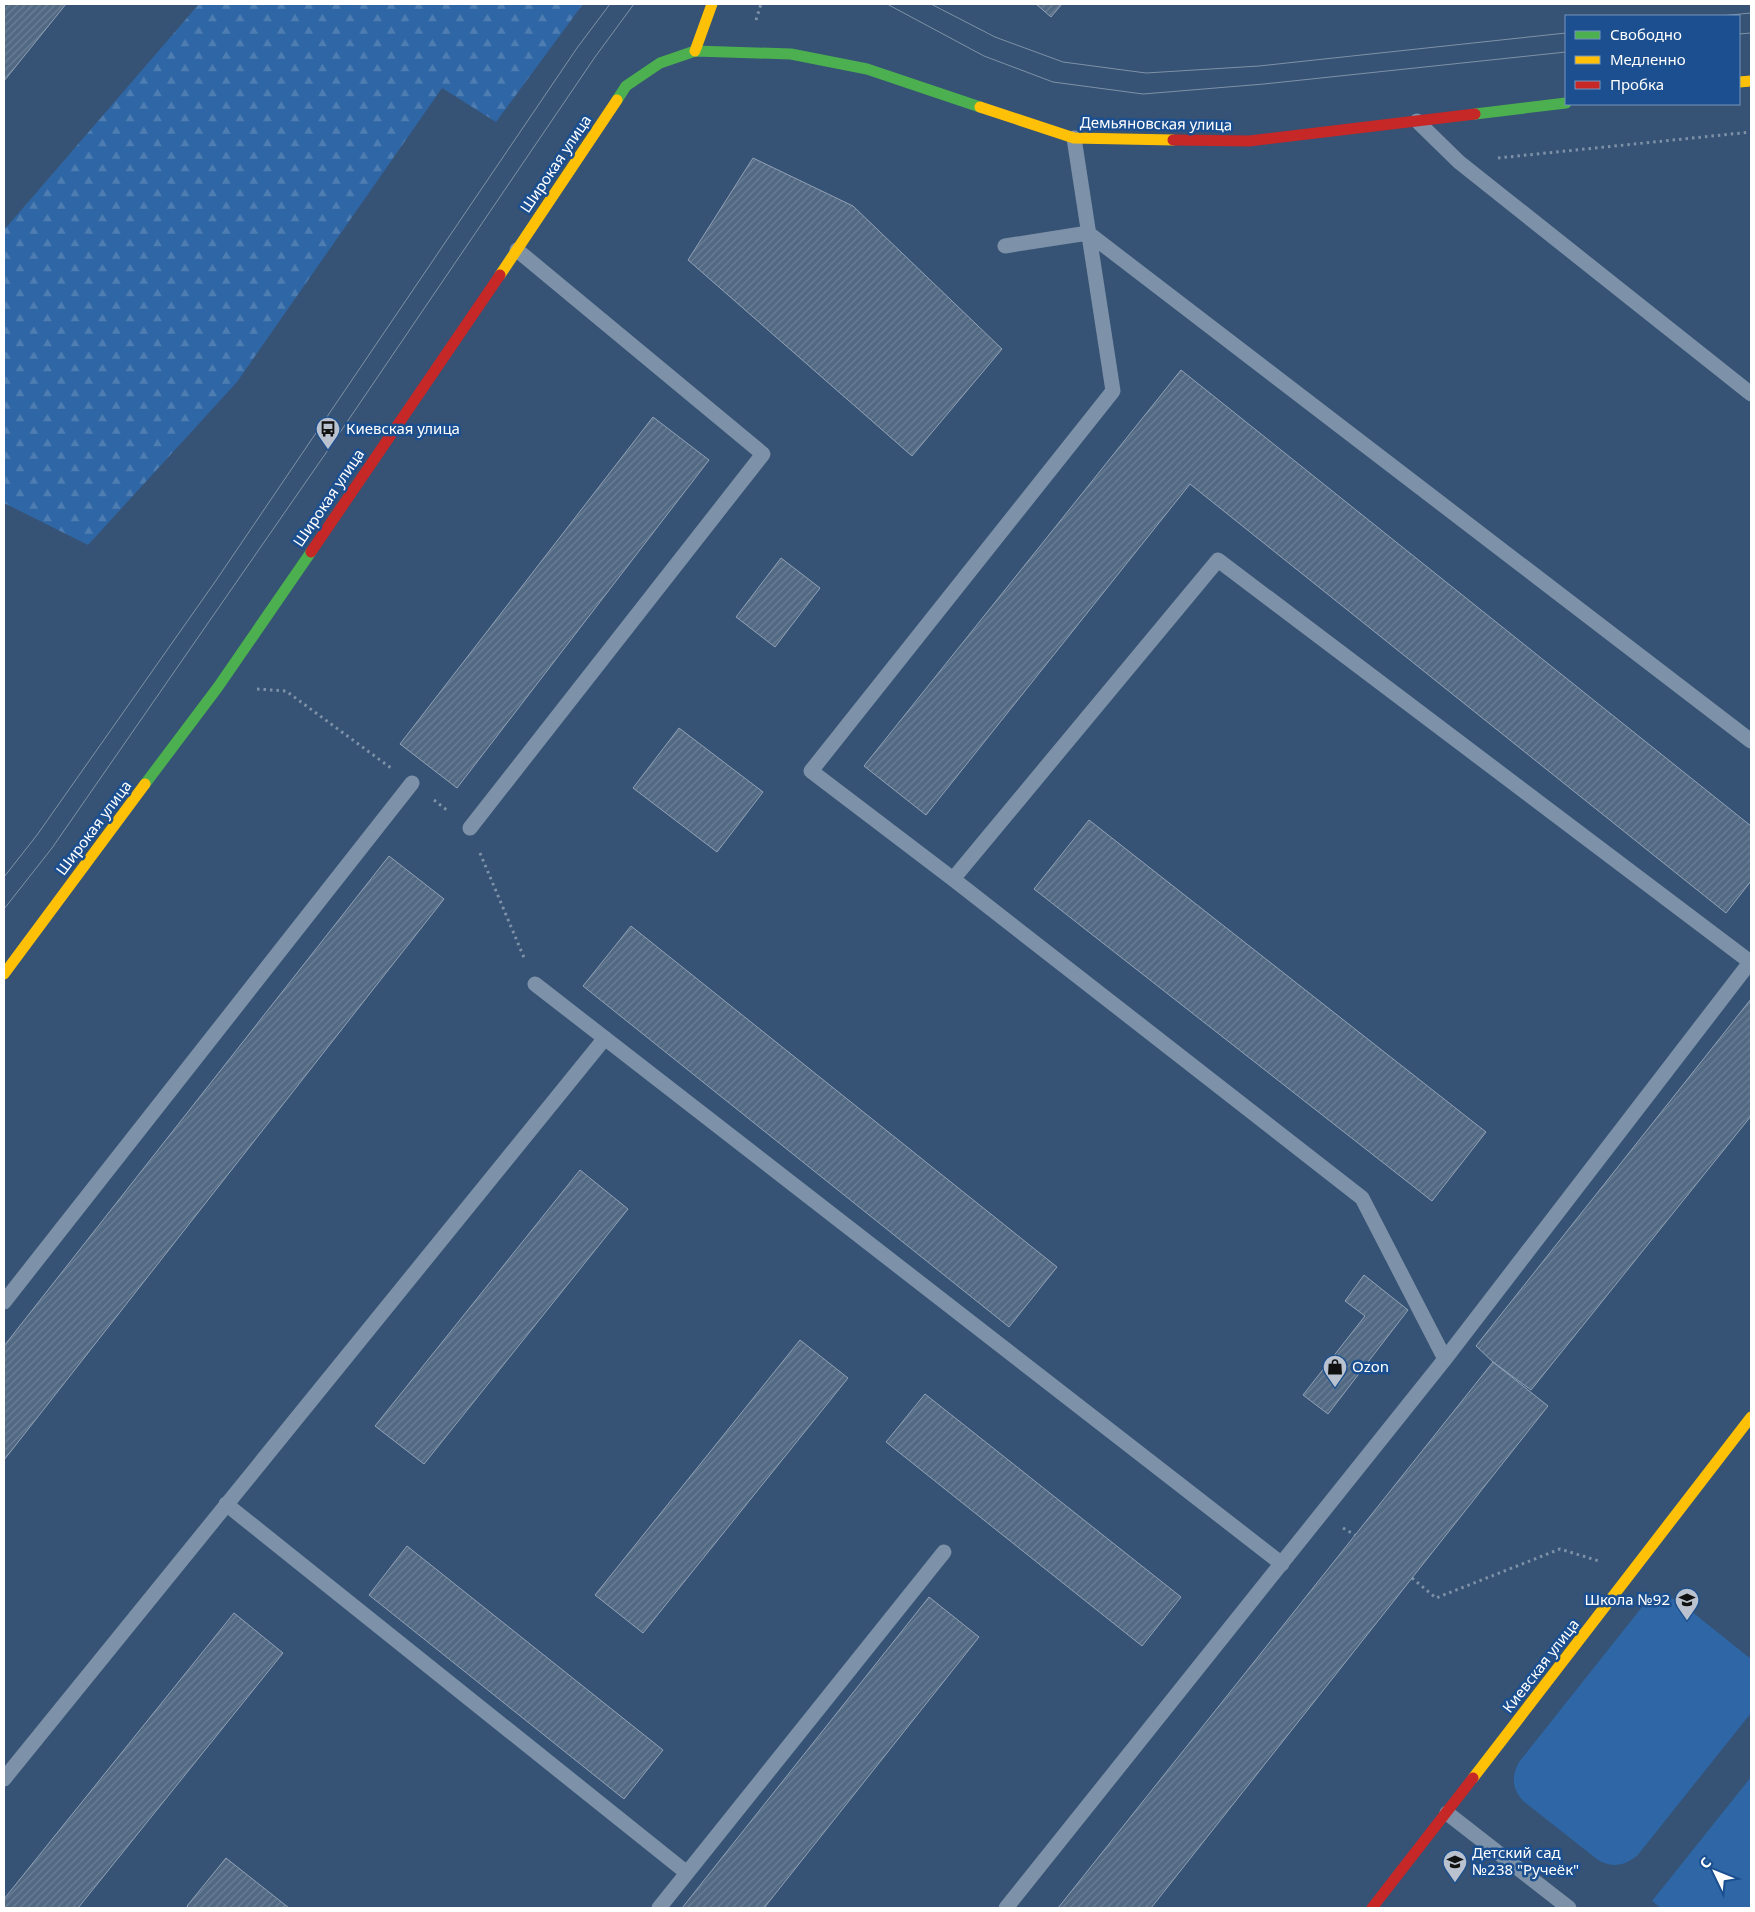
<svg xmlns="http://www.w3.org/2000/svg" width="1755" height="1912" font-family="'Noto Sans',sans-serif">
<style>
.green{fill:#2f66a5}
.forest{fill:url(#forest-firs)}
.building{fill:url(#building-hatch);stroke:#92a2b6}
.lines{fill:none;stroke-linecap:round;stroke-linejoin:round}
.path{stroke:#7d92a8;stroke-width:3;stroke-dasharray:2.5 4;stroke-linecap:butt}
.lane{stroke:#7d92a8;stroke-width:15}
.fast{stroke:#4caf50;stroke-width:11}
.slow{stroke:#ffc107;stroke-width:11}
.jam{stroke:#c62828;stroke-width:11}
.tram{stroke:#7e92a7;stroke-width:1}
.labels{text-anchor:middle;stroke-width:5;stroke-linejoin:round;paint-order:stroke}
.street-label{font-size:15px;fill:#fff;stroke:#1b4f8f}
.poi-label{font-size:15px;fill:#fff;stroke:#1b4f8f;text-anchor:start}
</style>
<defs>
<pattern id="forest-firs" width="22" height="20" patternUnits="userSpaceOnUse" patternTransform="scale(1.25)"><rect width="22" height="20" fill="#2f66a5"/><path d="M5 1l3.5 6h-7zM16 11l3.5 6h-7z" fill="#4e7db2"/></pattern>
<pattern id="building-hatch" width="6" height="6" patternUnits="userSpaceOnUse" patternTransform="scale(1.25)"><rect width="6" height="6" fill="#526984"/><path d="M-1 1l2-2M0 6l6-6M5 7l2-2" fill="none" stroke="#6c8096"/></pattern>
</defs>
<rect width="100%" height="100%" fill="#365274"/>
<path class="green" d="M 1661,1597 L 1671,1598 L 1681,1603 L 1751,1659 L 1751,1713 L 1637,1856 C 1623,1866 1613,1868 1598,1860 L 1523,1801 C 1512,1788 1511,1777 1519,1762 L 1642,1607 L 1651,1600 Z
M 1751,1777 L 1751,1908 L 1661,1908 L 1652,1901 Z"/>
<path class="forest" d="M 199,4 L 583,4 L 496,122 L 442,88 L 237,382 L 88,545 L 4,503 L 4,230 Z"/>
<path class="building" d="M 4,4 L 66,4 L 4,81 Z
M 1036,4 L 1062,4 L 1051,17 Z
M 753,158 L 853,206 L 1002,349 L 912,456 L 688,260 Z
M 1181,370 L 1751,826 L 1751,881 L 1726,913 L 1190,484 L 926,815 L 864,766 Z
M 653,417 L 709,460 L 457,788 L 400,744 Z
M 781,558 L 820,588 L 775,647 L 736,617 Z
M 679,728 L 763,792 L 717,852 L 633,788 Z
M 1089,820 L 1486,1132 L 1432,1201 L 1034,889 Z
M 389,856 L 444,899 L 4,1460 L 4,1346 Z
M 631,926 L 1057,1267 L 1009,1327 L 583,986 Z
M 1751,999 L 1751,1116 L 1531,1390 L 1493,1362 L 1476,1346 Z
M 580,1170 L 628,1209 L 424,1464 L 375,1426 Z
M 1364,1275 L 1408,1310 L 1328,1414 L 1303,1395 L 1365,1316 L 1345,1301 Z
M 800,1340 L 848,1378 L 643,1633 L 595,1595 Z
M 1493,1362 L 1548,1406 L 1151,1908 L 1058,1908 Z
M 925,1394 L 1181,1597 L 1142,1646 L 886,1442 Z
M 407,1546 L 663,1750 L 624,1799 L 369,1595 Z
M 929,1597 L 979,1637 L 764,1908 L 682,1908 Z
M 234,1613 L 283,1653 L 78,1908 L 4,1908 L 4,1899 Z
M 226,1858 L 289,1908 L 189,1908 L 187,1906 Z"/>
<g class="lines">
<path class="path" d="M 756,20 L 761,4
M 1498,158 L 1751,132
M 257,689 L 286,691 L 391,768
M 434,800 L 448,811
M 480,853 L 525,960
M 1343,1528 L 1355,1535
M 1412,1578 L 1436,1598 L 1560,1549 L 1599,1561"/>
<path class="lane" d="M 1417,121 L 1459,162 L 1751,394
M 1074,138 L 1113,391 L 811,771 L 953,879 L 1362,1198 L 1445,1359
M 1005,246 L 1088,233 L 1751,741
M 470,828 L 763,454 L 517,250
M 953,879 L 1218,560 L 1749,961
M 535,984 L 1282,1564
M 4,1302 L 412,783
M 226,1504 L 687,1873
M 4,1779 L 605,1038
M 1447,1813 L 1569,1908
M 659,1908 L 944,1552
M 1006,1908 L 1445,1359 L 1751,961"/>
<path class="fast" d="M 617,100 L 626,86 L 660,63 L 695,51 L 791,54 L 867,69 L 980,107
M 1475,114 L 1566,103
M 145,784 L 218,687 L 311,552"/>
<path class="slow" d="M 695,51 L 712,4
M 1739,82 L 1751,81
M 980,107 L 1074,138 L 1173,140
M 500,275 L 617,100
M 4,974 L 145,784
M 1473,1778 L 1751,1417"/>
<path class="jam" d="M 1173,140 L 1249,141 L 1475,114
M 311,552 L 500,275
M 1372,1908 L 1473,1778"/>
<path class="tram" d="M 887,4 L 984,56 L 1053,82 L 1143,94 L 1264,84 L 1566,52
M 931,4 L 995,37 L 1063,62 L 1146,73 L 1259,66 L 1566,33
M 1720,16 L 1751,13
M 1739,34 L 1751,33
M 4,877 L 37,835 L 217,579 L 577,48 L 610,4
M 4,909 L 52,848 L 328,450 L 595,57 L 634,4"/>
</g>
<defs>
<symbol id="bus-pin" viewBox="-11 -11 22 30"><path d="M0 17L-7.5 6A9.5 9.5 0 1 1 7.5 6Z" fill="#b9c2ce" stroke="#1b4f8f"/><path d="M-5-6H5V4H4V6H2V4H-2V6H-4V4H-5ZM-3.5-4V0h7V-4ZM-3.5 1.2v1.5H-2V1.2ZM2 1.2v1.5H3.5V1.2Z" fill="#111"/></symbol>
<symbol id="shop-pin" viewBox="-11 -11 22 30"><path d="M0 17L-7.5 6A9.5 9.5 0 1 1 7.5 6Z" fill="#b9c2ce" stroke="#1b4f8f"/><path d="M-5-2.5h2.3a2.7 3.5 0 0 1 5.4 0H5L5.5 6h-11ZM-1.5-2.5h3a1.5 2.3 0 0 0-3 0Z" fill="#111"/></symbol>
<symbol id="school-pin" viewBox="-11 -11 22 30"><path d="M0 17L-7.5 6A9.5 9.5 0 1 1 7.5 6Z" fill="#b9c2ce" stroke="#1b4f8f"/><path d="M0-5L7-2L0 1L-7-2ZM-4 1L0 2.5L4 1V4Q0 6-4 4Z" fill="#111"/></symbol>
</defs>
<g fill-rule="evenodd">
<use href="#bus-pin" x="314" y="415" width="28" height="38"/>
<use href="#shop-pin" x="1321" y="1353" width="28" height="38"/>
<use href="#school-pin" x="1673" y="1586" width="28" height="38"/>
<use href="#school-pin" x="1441" y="1848" width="28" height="38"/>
</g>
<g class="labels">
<g class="street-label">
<text transform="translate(1156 124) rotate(1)" y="5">Демьяновская улица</text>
<text transform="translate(556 164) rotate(-56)" y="5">Широкая улица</text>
<text transform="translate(329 498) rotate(-56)" y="5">Широкая улица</text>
<text transform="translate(94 828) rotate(-53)" y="5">Широкая улица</text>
<text transform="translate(1541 1666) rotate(-52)" y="5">Киевская улица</text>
</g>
<g class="poi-label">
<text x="346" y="434">Киевская улица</text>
<text x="1352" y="1372">Ozon</text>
<text x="1670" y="1605" text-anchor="end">Школа №92</text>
<text x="1472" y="1858">Детский сад<tspan x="1472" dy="17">№238 "Ручеёк"</tspan></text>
</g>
</g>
<rect width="1755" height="1912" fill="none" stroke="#ffffff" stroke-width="10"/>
<rect x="1565" y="15" width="175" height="90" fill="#1b4f8f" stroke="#7695bc"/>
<rect x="1575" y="31" width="25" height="8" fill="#4caf50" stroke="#7695bc"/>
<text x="1610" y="40" font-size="15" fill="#ffffff">Свободно</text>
<rect x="1575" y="56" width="25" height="8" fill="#ffc107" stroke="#7695bc"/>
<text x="1610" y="65" font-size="15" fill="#ffffff">Медленно</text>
<rect x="1575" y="81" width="25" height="8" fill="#c62828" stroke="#7695bc"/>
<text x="1610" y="90" font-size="15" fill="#ffffff">Пробка</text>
<g transform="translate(1715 1872) rotate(313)" stroke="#1b4f8f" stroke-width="4" paint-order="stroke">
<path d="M0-4L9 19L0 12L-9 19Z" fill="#ffffff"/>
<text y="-8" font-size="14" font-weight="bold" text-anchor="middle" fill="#ffffff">С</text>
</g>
</svg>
